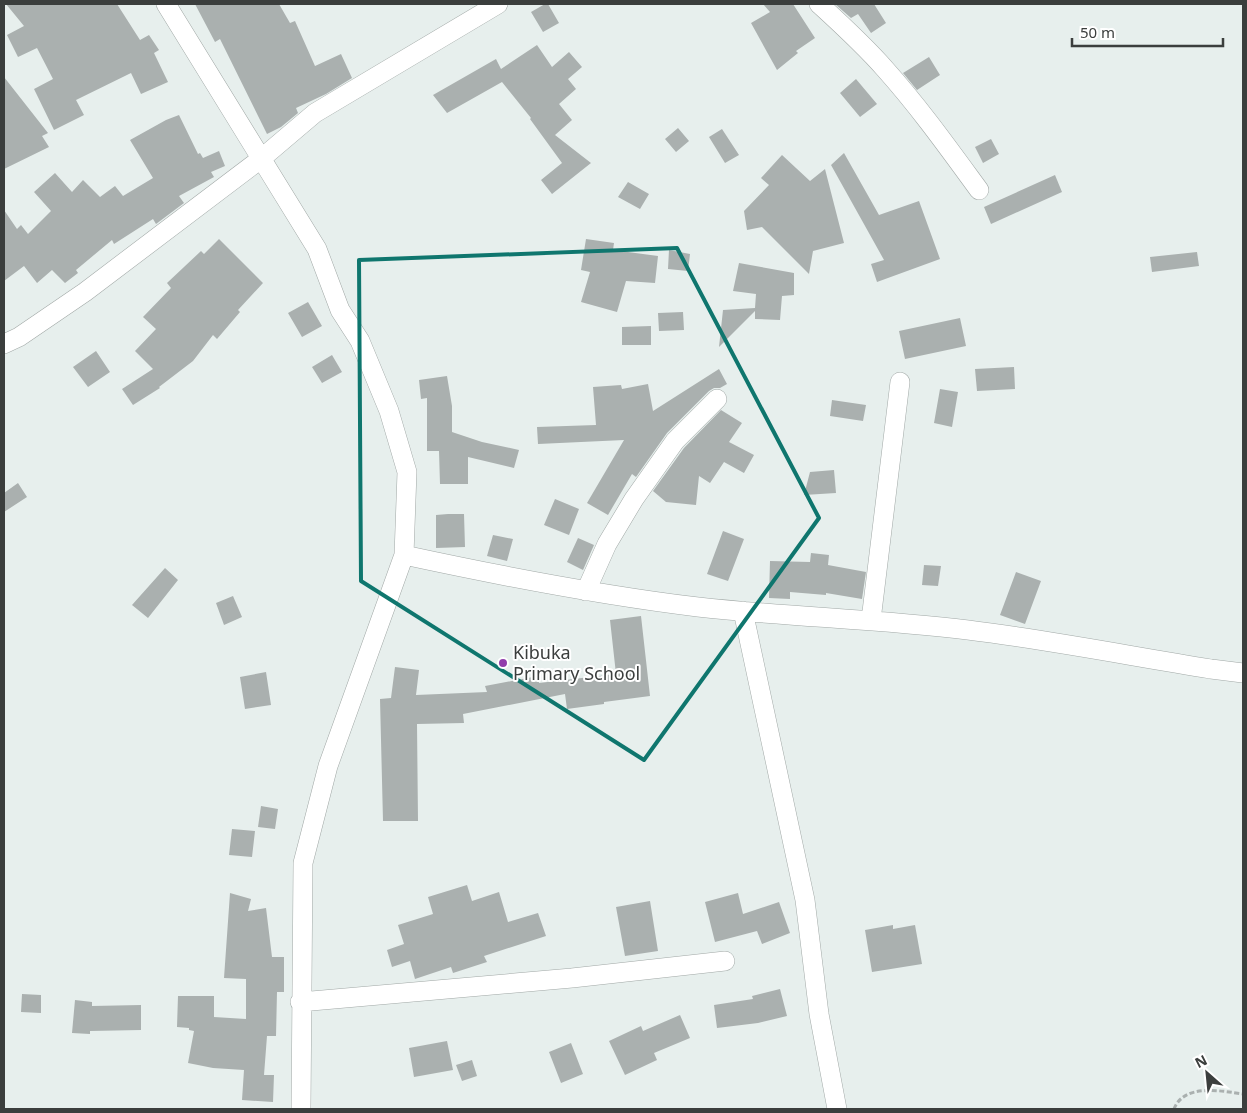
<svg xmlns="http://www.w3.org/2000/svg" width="1247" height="1113" font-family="'Noto Sans',sans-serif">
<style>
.building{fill:#aab0af}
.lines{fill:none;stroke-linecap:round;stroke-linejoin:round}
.minor-casing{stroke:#a1a8a6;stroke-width:20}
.path{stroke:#aab0af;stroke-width:3;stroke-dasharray:5 2.5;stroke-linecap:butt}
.minor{stroke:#fff;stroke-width:19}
.marked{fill:none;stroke:#0f766e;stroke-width:4;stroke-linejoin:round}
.poi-dot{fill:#913dab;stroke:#fff;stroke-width:2}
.labels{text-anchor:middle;stroke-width:4;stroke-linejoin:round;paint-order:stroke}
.poi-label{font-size:18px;fill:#3b3e3d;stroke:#fff;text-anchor:start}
</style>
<rect width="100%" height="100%" fill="#e7efed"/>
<path class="building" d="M 6,4 L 117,4 L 140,40 L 149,35 L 159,50 L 154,53 L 168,82 L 141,94 L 131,73 L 76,100 L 84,115 L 54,130 L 34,89 L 53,79 L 37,48 L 18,57 L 7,35 L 24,26 Z
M 195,4 L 279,4 L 290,23 L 295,21 L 315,66 L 341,54 L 352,78 L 326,94 L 296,108 L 298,113 L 281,127 L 267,134 L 220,39 L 215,42 Z
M 545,4 L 548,4 L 559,23 L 543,32 L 531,12 Z
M 763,4 L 793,4 L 815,38 L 796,51 L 798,53 L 777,70 L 751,23 L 770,12 Z
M 835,4 L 874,4 L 886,23 L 871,33 L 858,14 L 851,18 Z
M 537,45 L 552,67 L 569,52 L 582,67 L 568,79 L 576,89 L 559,104 L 572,120 L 555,135 L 591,163 L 552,194 L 541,180 L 562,163 L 530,119 L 531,118 L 502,82 L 447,113 L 433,95 L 496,59 L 501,69 Z
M 929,57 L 940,75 L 917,90 L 903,73 Z
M 4,77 L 48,133 L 42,136 L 49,147 L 4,169 Z
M 856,79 L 877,104 L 860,117 L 840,93 Z
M 179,115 L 198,154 L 200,153 L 203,158 L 219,151 L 225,166 L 211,172 L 214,177 L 179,196 L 184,203 L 156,224 L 153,219 L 114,244 L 112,240 L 76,270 L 78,273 L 65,283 L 52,270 L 37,283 L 24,266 L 4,281 L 4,210 L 17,229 L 21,225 L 28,234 L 51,211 L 34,192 L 55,173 L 72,192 L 83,180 L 100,197 L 115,186 L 123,196 L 153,178 L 130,140 L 166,120 Z
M 678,128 L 689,141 L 676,152 L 665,139 Z
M 722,129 L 739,155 L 725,163 L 709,137 Z
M 991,139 L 999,154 L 983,163 L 975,147 Z
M 844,153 L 879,215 L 919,201 L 940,259 L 877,282 L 871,264 L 884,260 L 831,165 Z
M 782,155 L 810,181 L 825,169 L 844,243 L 813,251 L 809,274 L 762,227 L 747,230 L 744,211 L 769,185 L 761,178 Z
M 1055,175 L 1062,192 L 991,224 L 984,207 Z
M 628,182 L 649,194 L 640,209 L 618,197 Z
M 219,239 L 263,283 L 238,310 L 240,312 L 217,339 L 213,335 L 193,361 L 159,387 L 160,388 L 133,405 L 122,389 L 153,369 L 135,351 L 156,329 L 143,317 L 171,288 L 167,283 L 201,251 L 204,254 Z
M 586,239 L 614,243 L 613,250 L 658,256 L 655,283 L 626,281 L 617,312 L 581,302 L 590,272 L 581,270 Z
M 669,250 L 690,254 L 688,271 L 668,269 Z
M 1197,252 L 1199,266 L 1152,272 L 1150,257 Z
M 739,263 L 794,273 L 794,295 L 782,296 L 780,320 L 755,319 L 755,311 L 719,347 L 723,310 L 755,308 L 756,294 L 733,291 Z
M 308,302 L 322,326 L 302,337 L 288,313 Z
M 683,312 L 684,330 L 659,331 L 658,313 Z
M 960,318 L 966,346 L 905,359 L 899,331 Z
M 651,326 L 651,345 L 622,345 L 622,327 Z
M 96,351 L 110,372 L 88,387 L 73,367 Z
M 332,355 L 342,372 L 322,383 L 312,367 Z
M 1014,367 L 1015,389 L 977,391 L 975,369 Z
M 719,369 L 727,384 L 720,388 L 714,388 L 709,391 L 667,433 L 636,477 L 632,474 L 608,515 L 587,503 L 624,440 L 538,444 L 537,427 L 596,425 L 593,387 L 621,385 L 622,389 L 648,384 L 653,411 Z
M 447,376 L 452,406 L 452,432 L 482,442 L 519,450 L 514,468 L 468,457 L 468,484 L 440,484 L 439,451 L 427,451 L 427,398 L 421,399 L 419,380 Z
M 940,389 L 958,392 L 952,427 L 934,423 Z
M 832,400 L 866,405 L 863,421 L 830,416 Z
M 721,410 L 742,423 L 729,442 L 754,455 L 744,473 L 724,462 L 710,483 L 699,476 L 696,505 L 666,502 L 653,491 L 684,448 Z
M 834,470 L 836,493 L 804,495 L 810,472 Z
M 18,483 L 27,497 L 4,512 L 4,493 Z
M 555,499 L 579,509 L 569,535 L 544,525 Z
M 448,514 L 464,514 L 465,547 L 436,548 L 436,515 Z
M 723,531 L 744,539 L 728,581 L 707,574 Z
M 493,535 L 513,539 L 507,561 L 487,556 Z
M 578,538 L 594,545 L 583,570 L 567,562 Z
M 811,553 L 829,555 L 828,565 L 866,572 L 862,599 L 826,593 L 826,595 L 790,592 L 790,599 L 769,598 L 770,561 L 810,562 Z
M 924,565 L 941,566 L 938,586 L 922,585 Z
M 165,568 L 178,580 L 148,618 L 132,605 Z
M 1016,572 L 1041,581 L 1025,624 L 1000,615 Z
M 233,596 L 242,617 L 224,625 L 216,603 Z
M 641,616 L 650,696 L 604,702 L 604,704 L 567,709 L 565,694 L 463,714 L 464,723 L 417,724 L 418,821 L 383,821 L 380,699 L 391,698 L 395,667 L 419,670 L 416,695 L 487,692 L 485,686 L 538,676 L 539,683 L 616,674 L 610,620 Z
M 266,672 L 271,705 L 245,709 L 240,677 Z
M 261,806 L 278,809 L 275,829 L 258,827 Z
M 232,829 L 255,831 L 252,857 L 229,855 Z
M 467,885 L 472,901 L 499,892 L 508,922 L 538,913 L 546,936 L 484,956 L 487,962 L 453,973 L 451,967 L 415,979 L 410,961 L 392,967 L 387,950 L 404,944 L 398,925 L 433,914 L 428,897 Z
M 230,893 L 251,899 L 248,911 L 266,908 L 272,957 L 284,957 L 284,992 L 277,992 L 276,1036 L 267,1036 L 264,1075 L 274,1075 L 273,1102 L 242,1100 L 244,1070 L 213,1068 L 188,1063 L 194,1031 L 189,1030 L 189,1028 L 177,1027 L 178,996 L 214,996 L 214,1017 L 246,1019 L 246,979 L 224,978 Z
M 738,893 L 743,914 L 779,902 L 790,933 L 762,944 L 757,931 L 715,942 L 705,902 Z
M 650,901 L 658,951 L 625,956 L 616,907 Z
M 893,925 L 893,929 L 915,925 L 922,964 L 872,972 L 865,930 Z
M 780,989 L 787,1016 L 758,1023 L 717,1028 L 714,1005 L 753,999 L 752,996 Z
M 22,994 L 41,995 L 41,1013 L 21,1012 Z
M 75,1000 L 92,1002 L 92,1006 L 141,1005 L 141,1030 L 90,1031 L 90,1034 L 72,1033 Z
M 680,1015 L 690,1038 L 654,1053 L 657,1060 L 625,1075 L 609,1041 L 641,1026 L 643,1031 Z
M 447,1041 L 453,1070 L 414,1077 L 409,1048 Z
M 571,1043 L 583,1074 L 561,1083 L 549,1052 Z
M 472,1060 L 477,1076 L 462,1081 L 456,1065 Z"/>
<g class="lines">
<defs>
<path id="minor" d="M 166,4 L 317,249 L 340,310 L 360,341 L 389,411 L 407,472 L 404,555 L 328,766 L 303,863 L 301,1109
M 819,4 C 842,25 864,45 885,69 C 919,107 949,149 979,190
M 4,344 L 19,337 L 85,292 L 262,158 L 315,113 L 498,4
M 404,555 C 501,576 599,595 698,607 C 788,617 878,619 968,630 C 1049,640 1130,656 1211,669 L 1243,673
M 586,591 L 607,544 L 634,499 L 675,441 L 717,399
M 743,611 L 805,900 L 819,1014 L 837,1109
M 871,620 L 900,382
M 300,1002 L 572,978 L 725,961"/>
</defs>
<use href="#minor" class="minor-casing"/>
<path class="path" d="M 1174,1109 C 1184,1083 1222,1091 1243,1094"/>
<use href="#minor" class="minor"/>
</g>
<path class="marked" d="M 677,248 L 819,518 L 644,760 L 361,581 L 359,260 Z"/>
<circle class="poi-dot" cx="503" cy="663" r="5"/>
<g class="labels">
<g class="poi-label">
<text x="513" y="659">Kibuka<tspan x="513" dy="21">Primary School</tspan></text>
</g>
</g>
<rect width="1247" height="1113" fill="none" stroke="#3b3e3d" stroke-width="10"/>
<g transform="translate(1207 1073) rotate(333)" stroke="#ffffff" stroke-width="4" paint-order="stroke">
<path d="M0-4L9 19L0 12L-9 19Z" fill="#3b3e3d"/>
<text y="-8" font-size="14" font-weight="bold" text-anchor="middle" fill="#3b3e3d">N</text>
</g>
<path d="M1072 38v8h151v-8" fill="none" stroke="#3b3e3d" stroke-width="2.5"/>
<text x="1080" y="38" font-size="15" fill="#3b3e3d" stroke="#ffffff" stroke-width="4" paint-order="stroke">50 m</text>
</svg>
